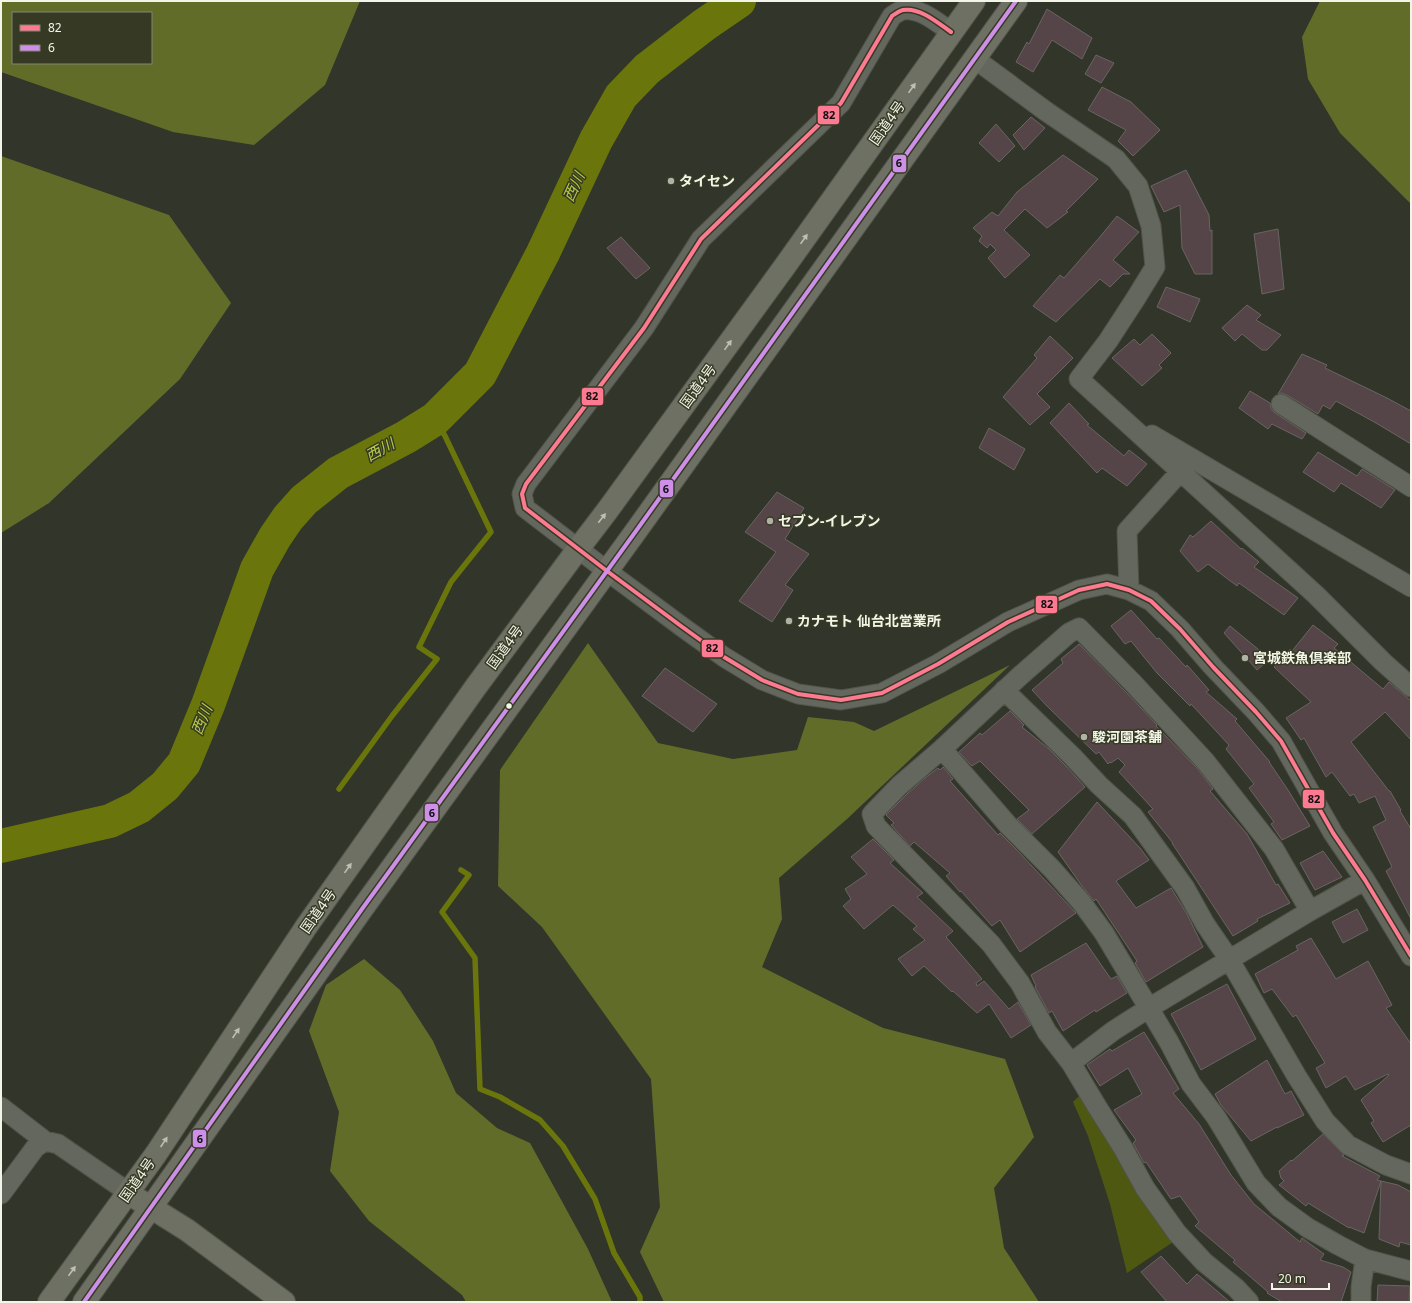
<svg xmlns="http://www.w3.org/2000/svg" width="1412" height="1303" font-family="'Noto Sans','Noto Sans JP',sans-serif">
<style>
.green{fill:#4f5811}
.forest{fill:#626c29;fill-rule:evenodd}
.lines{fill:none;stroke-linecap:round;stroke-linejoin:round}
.stream{stroke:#6a760b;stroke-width:5.5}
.river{stroke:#6a760b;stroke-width:34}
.building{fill:#554548;stroke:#696562}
.street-casing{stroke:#515449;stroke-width:21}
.highway-casing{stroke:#515449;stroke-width:24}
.street{stroke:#64675e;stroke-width:19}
.highway{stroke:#6e7063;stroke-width:22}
.bus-1-casing{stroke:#363a24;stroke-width:7}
.bus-2-casing{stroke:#363a24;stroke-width:7}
.bus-1{stroke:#fe7a93;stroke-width:4}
.bus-2{stroke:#ce8fe9;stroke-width:4}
.oneway{fill:#bdc0b2}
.poi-dot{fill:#afb2a4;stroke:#363a24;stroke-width:1.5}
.bus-dot{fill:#f2f5e7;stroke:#363a24;stroke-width:1.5}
.labels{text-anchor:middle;stroke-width:3;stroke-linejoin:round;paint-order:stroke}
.street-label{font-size:14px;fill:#f2f5e7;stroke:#363a24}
.poi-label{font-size:14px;font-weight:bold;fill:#f2f5e7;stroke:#363a24;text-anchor:start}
.water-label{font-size:15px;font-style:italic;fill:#b8cb47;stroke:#363a24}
.line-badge{stroke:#363a24;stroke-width:1.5}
.pale-badge-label{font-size:11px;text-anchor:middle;font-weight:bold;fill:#111}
</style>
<rect width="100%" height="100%" fill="#323529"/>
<path class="green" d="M 1079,1096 L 1117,1153 L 1173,1242 L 1127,1273 L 1110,1204 L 1088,1136 L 1073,1102 Z"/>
<path class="forest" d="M 1,1 L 360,1 L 325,85 L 254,145 L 173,132 L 1,72 ZM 13,13 L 151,13 L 151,63 L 13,63 Z
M 1320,1 L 1411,1 L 1411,204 L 1340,133 L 1308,79 L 1302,37 Z
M 1,156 L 169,215 L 231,303 L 180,379 L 49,503 L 1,533 Z
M 588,643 L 658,743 L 733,759 L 797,750 L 808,717 L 854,722 L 874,731 L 1010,665 L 847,819 L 779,878 L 782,919 L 762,967 L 883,1028 L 1005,1059 L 1034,1137 L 994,1188 L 1004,1248 L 1039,1302 L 664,1302 L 640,1252 L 660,1207 L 651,1079 L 542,927 L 498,886 L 500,770 Z
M 364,959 L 400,990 L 433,1041 L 456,1093 L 497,1128 L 530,1143 L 588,1249 L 612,1302 L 466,1302 L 462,1295 L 369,1221 L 330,1171 L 339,1112 L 309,1031 L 326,985 Z"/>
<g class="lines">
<path class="stream" d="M 339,789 L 392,716 L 437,659 L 419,647 L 451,582 L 491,532 L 445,436 L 435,419
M 461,870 L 469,875 L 442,912 L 475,958 L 480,1089 L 500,1097 L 540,1120 L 563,1146 L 595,1199 L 614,1253 L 640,1297 L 640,1302"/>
<path class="river" d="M 1,846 L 110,821 L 139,807 L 165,786 L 184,763 L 208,705 L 257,569 L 275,537 L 288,518 L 304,500 L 338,473 L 406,437 L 435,419 L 480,374 L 543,253 L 596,140 L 621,96 L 647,69 L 704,25 L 739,1"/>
</g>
<path class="building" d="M 1047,9 L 1092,38 L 1082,59 L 1052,40 L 1033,72 L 1016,62 L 1027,42 L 1029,44 Z
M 1096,55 L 1114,63 L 1101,83 L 1085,74 Z
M 1102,87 L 1131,102 L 1160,130 L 1133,156 L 1118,141 L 1126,130 L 1088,110 Z
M 1031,117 L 1045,128 L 1024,150 L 1013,135 Z
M 996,124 L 1015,146 L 999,162 L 979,143 Z
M 1063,155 L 1098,179 L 1066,211 L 1068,212 L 1047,228 L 1025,209 L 1004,230 L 1030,255 L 1005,278 L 988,258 L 996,250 L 990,244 L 987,248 L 979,241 L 982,236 L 973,228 L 992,212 L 998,216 L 1017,192 Z
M 1186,170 L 1209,215 L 1210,231 L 1212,230 L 1212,274 L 1195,274 L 1182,248 L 1180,205 L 1164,212 L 1151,186 Z
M 1117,216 L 1139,232 L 1113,260 L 1130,274 L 1123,274 L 1110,287 L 1100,279 L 1056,322 L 1033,306 L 1060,275 L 1064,278 L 1099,238 Z
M 1278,229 L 1284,289 L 1262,294 L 1254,234 Z
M 621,237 L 650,268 L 636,279 L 607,248 Z
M 1166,287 L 1200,299 L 1190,322 L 1157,307 Z
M 1247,305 L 1261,315 L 1256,320 L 1281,335 L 1267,350 L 1262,350 L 1242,334 L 1235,341 L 1222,328 Z
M 1152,334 L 1171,353 L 1159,365 L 1162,368 L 1142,386 L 1112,358 L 1134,339 L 1140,345 Z
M 1050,336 L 1073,358 L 1037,394 L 1050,407 L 1030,425 L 1003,397 L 1037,358 L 1034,355 Z
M 1302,354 L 1327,365 L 1325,368 L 1387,398 L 1411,411 L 1411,444 L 1376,423 L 1336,401 L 1330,409 L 1323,405 L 1318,414 L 1287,395 L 1282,393 L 1278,394 Z
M 1250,391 L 1270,403 L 1271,409 L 1275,413 L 1306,433 L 1302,439 L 1272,424 L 1268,429 L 1239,408 Z
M 1069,403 L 1089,424 L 1087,425 L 1124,456 L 1129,450 L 1147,464 L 1127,486 L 1102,468 L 1097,473 L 1050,423 Z
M 989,428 L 1025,449 L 1014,470 L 979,448 Z
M 1318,452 L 1357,476 L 1362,469 L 1395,490 L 1381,508 L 1341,483 L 1334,492 L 1303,472 Z
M 777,492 L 804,508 L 785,539 L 809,554 L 785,585 L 793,590 L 772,622 L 739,601 L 776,552 L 745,532 Z
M 1211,521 L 1241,549 L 1242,548 L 1259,562 L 1254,567 L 1298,598 L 1284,615 L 1239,583 L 1237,586 L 1208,564 L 1198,572 L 1180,551 L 1190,535 L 1193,537 Z
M 1131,610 L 1157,639 L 1159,638 L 1186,667 L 1187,665 L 1209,690 L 1206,692 L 1237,719 L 1235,721 L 1270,762 L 1269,762 L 1288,790 L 1310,826 L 1282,840 L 1271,824 L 1274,822 L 1249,788 L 1254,784 L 1226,749 L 1229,745 L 1191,704 L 1190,706 L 1157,673 L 1131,641 L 1125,644 L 1111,626 Z
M 1313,625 L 1338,644 L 1334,648 L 1383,689 L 1389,682 L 1411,701 L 1411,740 L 1385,712 L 1351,742 L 1389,791 L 1390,791 L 1401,810 L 1400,811 L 1411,829 L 1411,919 L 1386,871 L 1392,867 L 1373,827 L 1386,820 L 1375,796 L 1359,803 L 1354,794 L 1350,796 L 1332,772 L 1326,777 L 1304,738 L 1301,740 L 1286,718 L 1311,702 L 1274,667 L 1290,649 L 1292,651 Z
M 1230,626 L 1270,659 L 1257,670 L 1224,633 Z
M 1079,644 L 1125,691 L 1157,725 L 1156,726 L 1197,768 L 1213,789 L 1210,791 L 1247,834 L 1276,885 L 1278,884 L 1290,903 L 1257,919 L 1258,921 L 1233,936 L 1172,843 L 1173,843 L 1148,812 L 1153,809 L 1119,772 L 1125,765 L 1118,758 L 1111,763 L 1110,762 L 1108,764 L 1099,752 L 1096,754 L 1046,705 L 1032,690 L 1063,663 L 1061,659 Z
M 665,668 L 717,704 L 693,732 L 642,696 Z
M 1010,711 L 1024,725 L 1022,727 L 1049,749 L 1065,765 L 1085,787 L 1032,834 L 1017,819 L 1029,810 L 980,761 L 972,766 L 959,752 L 980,733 L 982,735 Z
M 943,767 L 953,779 L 950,781 L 998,835 L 1000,833 L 1016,849 L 1076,913 L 1020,952 L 1000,920 L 992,926 L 961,891 L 960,892 L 946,876 L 950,873 L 914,842 L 910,846 L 891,825 L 894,823 L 886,815 L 907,794 L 925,778 L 938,768 L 940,770 Z
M 1097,802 L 1140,848 L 1149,860 L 1116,881 L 1136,908 L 1171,888 L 1187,914 L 1203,947 L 1146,982 L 1135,963 L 1137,961 L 1096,899 L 1094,901 L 1082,886 L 1058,852 Z
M 873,839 L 894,860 L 890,863 L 923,893 L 917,897 L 953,931 L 946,937 L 982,979 L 976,983 L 977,986 L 984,981 L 1009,1009 L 1018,1002 L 1031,1025 L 1011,1038 L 989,1004 L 977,1013 L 953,991 L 952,992 L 924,966 L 912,976 L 898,959 L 925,940 L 913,929 L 917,926 L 893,905 L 864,929 L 843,906 L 851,899 L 845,889 L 867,874 L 851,857 Z
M 1323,851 L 1342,877 L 1315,890 L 1300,863 Z
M 1357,909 L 1368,930 L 1343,943 L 1332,922 Z
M 1311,938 L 1336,979 L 1368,961 L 1392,1005 L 1386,1008 L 1411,1044 L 1411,1125 L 1383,1142 L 1371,1123 L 1374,1121 L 1361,1100 L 1389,1075 L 1388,1074 L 1355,1090 L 1346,1076 L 1326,1088 L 1316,1068 L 1325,1063 L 1296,1015 L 1293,1017 L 1272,989 L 1264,993 L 1255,974 L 1298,950 L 1296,946 Z
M 1086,943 L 1111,979 L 1117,976 L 1127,993 L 1096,1012 L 1095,1010 L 1063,1031 L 1052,1011 L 1049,1013 L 1035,987 L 1036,986 L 1031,975 Z
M 1227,984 L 1256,1039 L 1201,1070 L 1171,1014 Z
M 1144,1032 L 1179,1089 L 1173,1093 L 1199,1124 L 1231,1175 L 1254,1204 L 1300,1242 L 1302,1238 L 1324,1254 L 1320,1260 L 1343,1267 L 1351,1272 L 1341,1302 L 1282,1302 L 1267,1293 L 1268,1292 L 1233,1262 L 1235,1260 L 1195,1226 L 1199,1222 L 1180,1196 L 1171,1199 L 1146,1162 L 1144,1163 L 1133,1143 L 1136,1140 L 1114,1110 L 1142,1094 L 1128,1068 L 1100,1086 L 1087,1065 L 1110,1049 L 1112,1051 Z
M 1267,1060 L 1285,1094 L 1291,1091 L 1304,1115 L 1277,1128 L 1277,1127 L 1251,1141 L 1221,1105 L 1215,1094 Z
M 1323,1134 L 1344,1155 L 1342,1156 L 1380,1176 L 1377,1180 L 1381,1181 L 1364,1233 L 1349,1227 L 1349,1228 L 1308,1203 L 1306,1206 L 1279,1185 L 1284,1181 L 1281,1178 L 1279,1171 L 1291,1160 L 1292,1161 Z
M 1381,1181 L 1398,1185 L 1411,1192 L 1411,1245 L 1400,1242 L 1399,1247 L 1379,1239 Z
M 1161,1256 L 1187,1284 L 1197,1274 L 1230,1302 L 1167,1302 L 1141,1272 Z
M 1378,1285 L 1410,1286 L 1409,1302 L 1377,1302 Z"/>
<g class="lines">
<defs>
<path id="street" d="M 951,32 C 938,23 920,7 903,10 C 899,11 895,14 892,16 L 841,103 L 701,239 L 644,328 L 526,484 L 522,494 L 525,508 L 607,571 L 681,626 L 724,657 L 762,680 L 798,694 L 841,700 L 882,693 L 938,664 L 1008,622 L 1079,590 L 1107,584 L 1129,590 L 1151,601 L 1180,629 L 1213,667 L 1256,712 L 1281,741 L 1333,833 L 1365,880 L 1411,956
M 975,59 L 1047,112 L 1116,159 L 1138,186 L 1151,226 L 1155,267 L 1136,298 L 1108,341 L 1079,379 L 1316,595 L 1383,662 L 1411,687
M 1281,404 L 1411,487
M 1152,435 L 1411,587
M 1129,590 L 1127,531 L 1180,472
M 1004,690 L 1073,757 L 1099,785 L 1133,816 L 1185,888 L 1205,924 L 1229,959 L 1296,1075 L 1325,1121 L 1348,1145 L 1386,1165 L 1411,1174
M 942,749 L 1008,825 L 1052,869 L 1082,903 L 1104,933 L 1169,1042 L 1191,1084 L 1216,1117 L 1256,1183 L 1279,1207 L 1308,1228 L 1338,1245 L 1365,1259 L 1411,1271
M 1071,1063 L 1113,1031 L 1149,1008 L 1310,911 L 1365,880
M 1,1107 L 45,1141
M 1,1194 L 35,1148 L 45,1141 L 58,1144 L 128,1192
M 1249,1302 L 1236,1288 L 1204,1262 L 1177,1233 L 1145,1188 L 1123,1148 L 1096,1105 L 1071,1063 L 1047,1032 L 1020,983 L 991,944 L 876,826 L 872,814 L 899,786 L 942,749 L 1021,675 L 1069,633 L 1079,628 L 1133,683 L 1205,761 L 1274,849 L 1310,911
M 1361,1302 L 1361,1287 L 1365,1259"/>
<path id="highway" d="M 139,1200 L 187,1230 L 284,1302
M 49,1302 L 156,1154 L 306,927 L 475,688 L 578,549 L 607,511 L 785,266 L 974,1
M 84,1302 L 362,909 L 636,531 L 1016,1"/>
</defs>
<use href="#street" class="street-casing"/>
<use href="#highway" class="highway-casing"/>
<use href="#street" class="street"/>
<use href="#highway" class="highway"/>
<defs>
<path id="bus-1" d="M 951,32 C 938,23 920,7 903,10 C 899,11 895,14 892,16 L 841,103 L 701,239 L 644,328 L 526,484 L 522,494 L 525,508 L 607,571 L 681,626 L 724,657 L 762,680 L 798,694 L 841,700 L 882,693 L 938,664 L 1008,622 L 1079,590 L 1107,584 L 1129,590 L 1151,601 L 1180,629 L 1213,667 L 1256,712 L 1281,741 L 1333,833 L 1365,880 L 1411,956"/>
<path id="bus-2" d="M 84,1302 L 362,909 L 636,531 L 1016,1"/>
</defs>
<use href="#bus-1" class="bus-1-casing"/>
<use href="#bus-2" class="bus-2-casing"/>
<use href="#bus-1" class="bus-1"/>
<use href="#bus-2" class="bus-2"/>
</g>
<defs><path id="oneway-solid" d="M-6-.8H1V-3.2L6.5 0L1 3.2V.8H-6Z"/></defs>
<g class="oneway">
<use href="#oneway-solid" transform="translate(912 88) rotate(-55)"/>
<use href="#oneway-solid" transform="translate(804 239) rotate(-55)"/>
<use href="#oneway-solid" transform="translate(728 345) rotate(-54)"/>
<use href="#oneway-solid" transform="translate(602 518) rotate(-52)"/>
<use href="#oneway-solid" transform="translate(348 868) rotate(-55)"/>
<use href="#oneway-solid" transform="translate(236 1033) rotate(-56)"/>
<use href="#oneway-solid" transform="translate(164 1142) rotate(-56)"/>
<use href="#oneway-solid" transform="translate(72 1271) rotate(-54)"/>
</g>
<g class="poi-dot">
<circle cx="671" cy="181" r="4"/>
<circle cx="770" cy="521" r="4"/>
<circle cx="789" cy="621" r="4"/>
<circle cx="1245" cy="658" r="4"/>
<circle cx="1084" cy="737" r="4"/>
</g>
<circle class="bus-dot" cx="509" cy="706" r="3.5"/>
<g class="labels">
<g class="street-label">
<text transform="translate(887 123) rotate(-55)" y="5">国道4号</text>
<text transform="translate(698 386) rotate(-54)" y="5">国道4号</text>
<text transform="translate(505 647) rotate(-54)" y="5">国道4号</text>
<text transform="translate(318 911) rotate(-55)" y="5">国道4号</text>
<text transform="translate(137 1180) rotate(-55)" y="5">国道4号</text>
</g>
<g class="poi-label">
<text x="679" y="186">タイセン</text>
<text x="778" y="526">セブン-イレブン</text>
<text x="797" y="626">カナモト 仙台北営業所</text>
<text x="1253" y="663">宮城鉄魚倶楽部</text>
<text x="1092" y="742">駿河園茶舗</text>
</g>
<g class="water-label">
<text transform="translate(574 187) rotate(-65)" y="5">西川</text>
<text transform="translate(380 450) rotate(-29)" y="5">西川</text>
<text transform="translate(202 720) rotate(-68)" y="5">西川</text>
</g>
</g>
<g class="line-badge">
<rect x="817" y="105" width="23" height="20" rx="4" fill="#fe7a93"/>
<rect x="892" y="154" width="15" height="19" rx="4" fill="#ce8fe9"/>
<rect x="581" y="387" width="23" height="19" rx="4" fill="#fe7a93"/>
<rect x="659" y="479" width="15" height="19" rx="4" fill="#ce8fe9"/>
<rect x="1035" y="595" width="23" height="19" rx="4" fill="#fe7a93"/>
<rect x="701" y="639" width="23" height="19" rx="4" fill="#fe7a93"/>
<rect x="1302" y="789" width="23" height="20" rx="4" fill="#fe7a93"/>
<rect x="424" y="803" width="15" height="19" rx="4" fill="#ce8fe9"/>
<rect x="192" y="1129" width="15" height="19" rx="4" fill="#ce8fe9"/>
</g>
<g class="pale-badge-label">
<text x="829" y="119">82</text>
<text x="899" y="167">6</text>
<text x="592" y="400">82</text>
<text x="666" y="493">6</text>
<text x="1047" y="608">82</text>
<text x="712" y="652">82</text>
<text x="1314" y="803">82</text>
<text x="432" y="817">6</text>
<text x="200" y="1143">6</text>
</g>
<rect width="1412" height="1303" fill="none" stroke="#f2f5e7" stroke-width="4"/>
<rect x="12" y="12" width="140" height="52" fill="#363a24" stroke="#818572"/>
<rect x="20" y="25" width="20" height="6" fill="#fe7a93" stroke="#818572"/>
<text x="48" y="32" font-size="12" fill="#f2f5e7">82</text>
<rect x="20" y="45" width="20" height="6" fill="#ce8fe9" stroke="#818572"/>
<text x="48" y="52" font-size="12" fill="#f2f5e7">6</text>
<path d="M1272 1283v6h57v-6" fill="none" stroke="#f2f5e7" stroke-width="2"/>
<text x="1278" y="1283" font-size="12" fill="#f2f5e7" stroke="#363a24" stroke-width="3" paint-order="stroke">20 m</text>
</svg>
